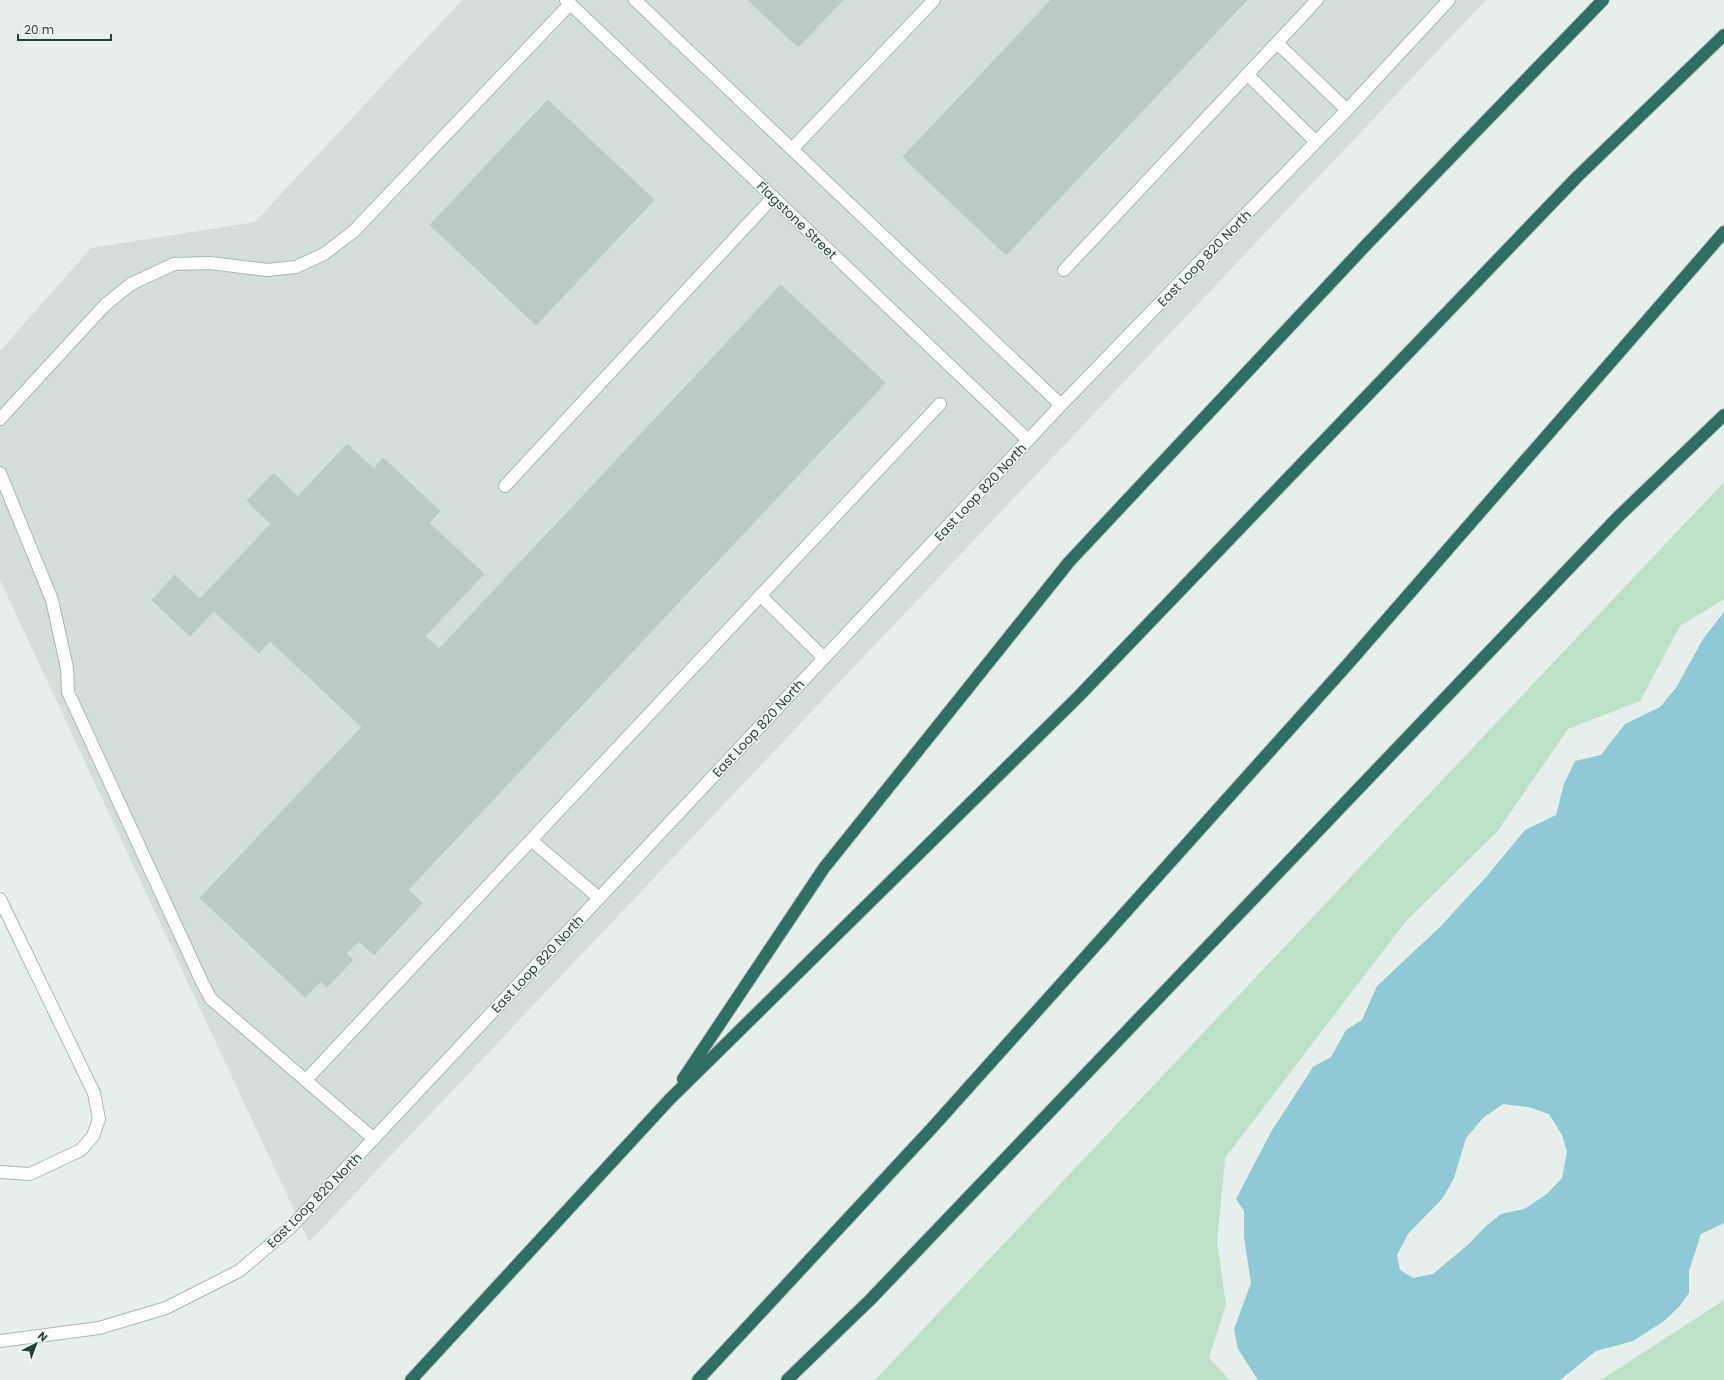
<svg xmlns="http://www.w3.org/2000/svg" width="1724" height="1380" font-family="Poppins,sans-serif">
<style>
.built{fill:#d4dfda}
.green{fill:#bfe0c8}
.water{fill:#8ec9d4;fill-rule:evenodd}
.building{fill:#bbcac4;stroke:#b8c9c2}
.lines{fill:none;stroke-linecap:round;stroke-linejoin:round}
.lane-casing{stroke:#a8b8b2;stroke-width:14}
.street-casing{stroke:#a8b8b2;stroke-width:14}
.highway-casing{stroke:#c2cac8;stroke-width:14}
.lane{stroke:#fff;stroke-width:12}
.street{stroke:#fff;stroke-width:12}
.highway{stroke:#2f6f62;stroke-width:12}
.labels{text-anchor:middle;stroke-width:3;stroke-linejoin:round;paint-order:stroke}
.street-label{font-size:13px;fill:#24423a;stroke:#f7fbf9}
</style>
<rect width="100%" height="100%" fill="#e6efeb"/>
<path class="built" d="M 462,0 L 1486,0 L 309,1242 L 0,580 L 0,351 L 91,248 L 255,222 Z"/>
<path class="green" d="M 1724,482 L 1724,599 L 1680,626 L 1640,701 L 1568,729 L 1497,832 L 1406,921 L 1225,1158 L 1217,1242 L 1226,1304 L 1209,1358 L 1230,1380 L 875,1380 Z
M 1724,1300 L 1724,1380 L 1601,1380 Z"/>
<path class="water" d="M 1724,612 L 1724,1223 L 1701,1234 L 1689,1271 L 1689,1293 L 1679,1307 L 1664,1321 L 1633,1341 L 1596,1351 L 1560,1380 L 1258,1380 L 1238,1349 L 1234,1329 L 1251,1283 L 1244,1237 L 1244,1211 L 1236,1199 L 1271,1132 L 1313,1067 L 1331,1057 L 1346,1030 L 1362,1020 L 1377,986 L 1440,927 L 1487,876 L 1525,830 L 1556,815 L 1564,784 L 1575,761 L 1601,755 L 1625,724 L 1660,707 L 1676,688 L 1703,639 ZM 1503,1104 L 1528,1107 L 1549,1114 L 1562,1135 L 1567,1152 L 1562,1178 L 1547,1194 L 1524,1209 L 1501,1214 L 1485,1227 L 1470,1243 L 1433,1274 L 1413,1278 L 1400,1270 L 1397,1255 L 1408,1234 L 1441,1200 L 1448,1189 L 1454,1178 L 1466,1138 L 1483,1118 Z"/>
<path class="building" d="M 748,0 L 843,0 L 798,47 Z
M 1051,0 L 1247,0 L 1006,255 L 903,157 Z
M 548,100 L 654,200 L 536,325 L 430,225 Z
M 781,285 L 885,383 L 408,890 L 422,903 L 374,955 L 359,941 L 346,954 L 353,960 L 327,987 L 321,981 L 305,997 L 200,898 L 362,727 L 270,641 L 259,653 L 214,611 L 190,636 L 152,600 L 175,575 L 200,599 L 271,524 L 247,501 L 274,473 L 298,497 L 347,444 L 374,469 L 383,458 L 440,511 L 429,523 L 484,574 L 425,636 L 439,649 Z"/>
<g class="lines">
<defs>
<path id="lane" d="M 1277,43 L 1347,110
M 1247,74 L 1316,142
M 792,149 L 934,0
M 1064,270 L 1317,0
M 0,419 L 105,305 L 131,284 L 174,264 L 210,263 L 267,270 L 296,267 L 324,254 L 354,231 L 570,4
M 0,473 L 52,600 L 67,668 L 68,692 L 202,982 L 211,999 L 374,1139
M 505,486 L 773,197
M 760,595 L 824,658
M 531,840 L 599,898
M 0,899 L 94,1093 L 99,1119 L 93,1136 L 81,1150 L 30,1174 L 0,1172
M 306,1080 L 940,404"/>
<path id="street" d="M 566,0 L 1028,440
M 635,0 L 1061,405
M 0,1341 L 99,1328 L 166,1308 L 239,1271 L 290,1228 L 1061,405 L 1347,110 L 1449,0"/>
<path id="highway" d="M 683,1079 L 824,868 L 1069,562 L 1367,244 L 1603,0
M 411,1380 L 669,1100 L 1078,697 L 1577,177 L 1724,35
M 698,1380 L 932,1128 L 1348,664 L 1724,232
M 787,1380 L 870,1300 L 1618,517 L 1724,415"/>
</defs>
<use href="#lane" class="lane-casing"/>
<use href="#street" class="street-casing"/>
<use href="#highway" class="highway-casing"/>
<use href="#lane" class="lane"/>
<use href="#street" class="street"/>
<use href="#highway" class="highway"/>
</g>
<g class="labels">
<g class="street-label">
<text transform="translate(797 220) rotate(44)" y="5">Flagstone Street</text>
<text transform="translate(1204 258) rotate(-46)" y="5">East Loop 820 North</text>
<text transform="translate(980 492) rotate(-47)" y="5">East Loop 820 North</text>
<text transform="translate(758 728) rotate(-47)" y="5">East Loop 820 North</text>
<text transform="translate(537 964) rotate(-47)" y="5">East Loop 820 North</text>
<text transform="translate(314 1200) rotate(-45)" y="5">East Loop 820 North</text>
</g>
</g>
<g transform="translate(36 1344) rotate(42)" stroke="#f7fbf9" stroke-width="3" paint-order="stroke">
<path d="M0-3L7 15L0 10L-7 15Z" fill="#24423a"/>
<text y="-6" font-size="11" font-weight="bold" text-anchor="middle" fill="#24423a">N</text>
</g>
<path d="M18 34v6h93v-6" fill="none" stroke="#24423a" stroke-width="2"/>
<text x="24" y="34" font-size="12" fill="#24423a" stroke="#f7fbf9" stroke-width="3" paint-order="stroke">20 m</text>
</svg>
